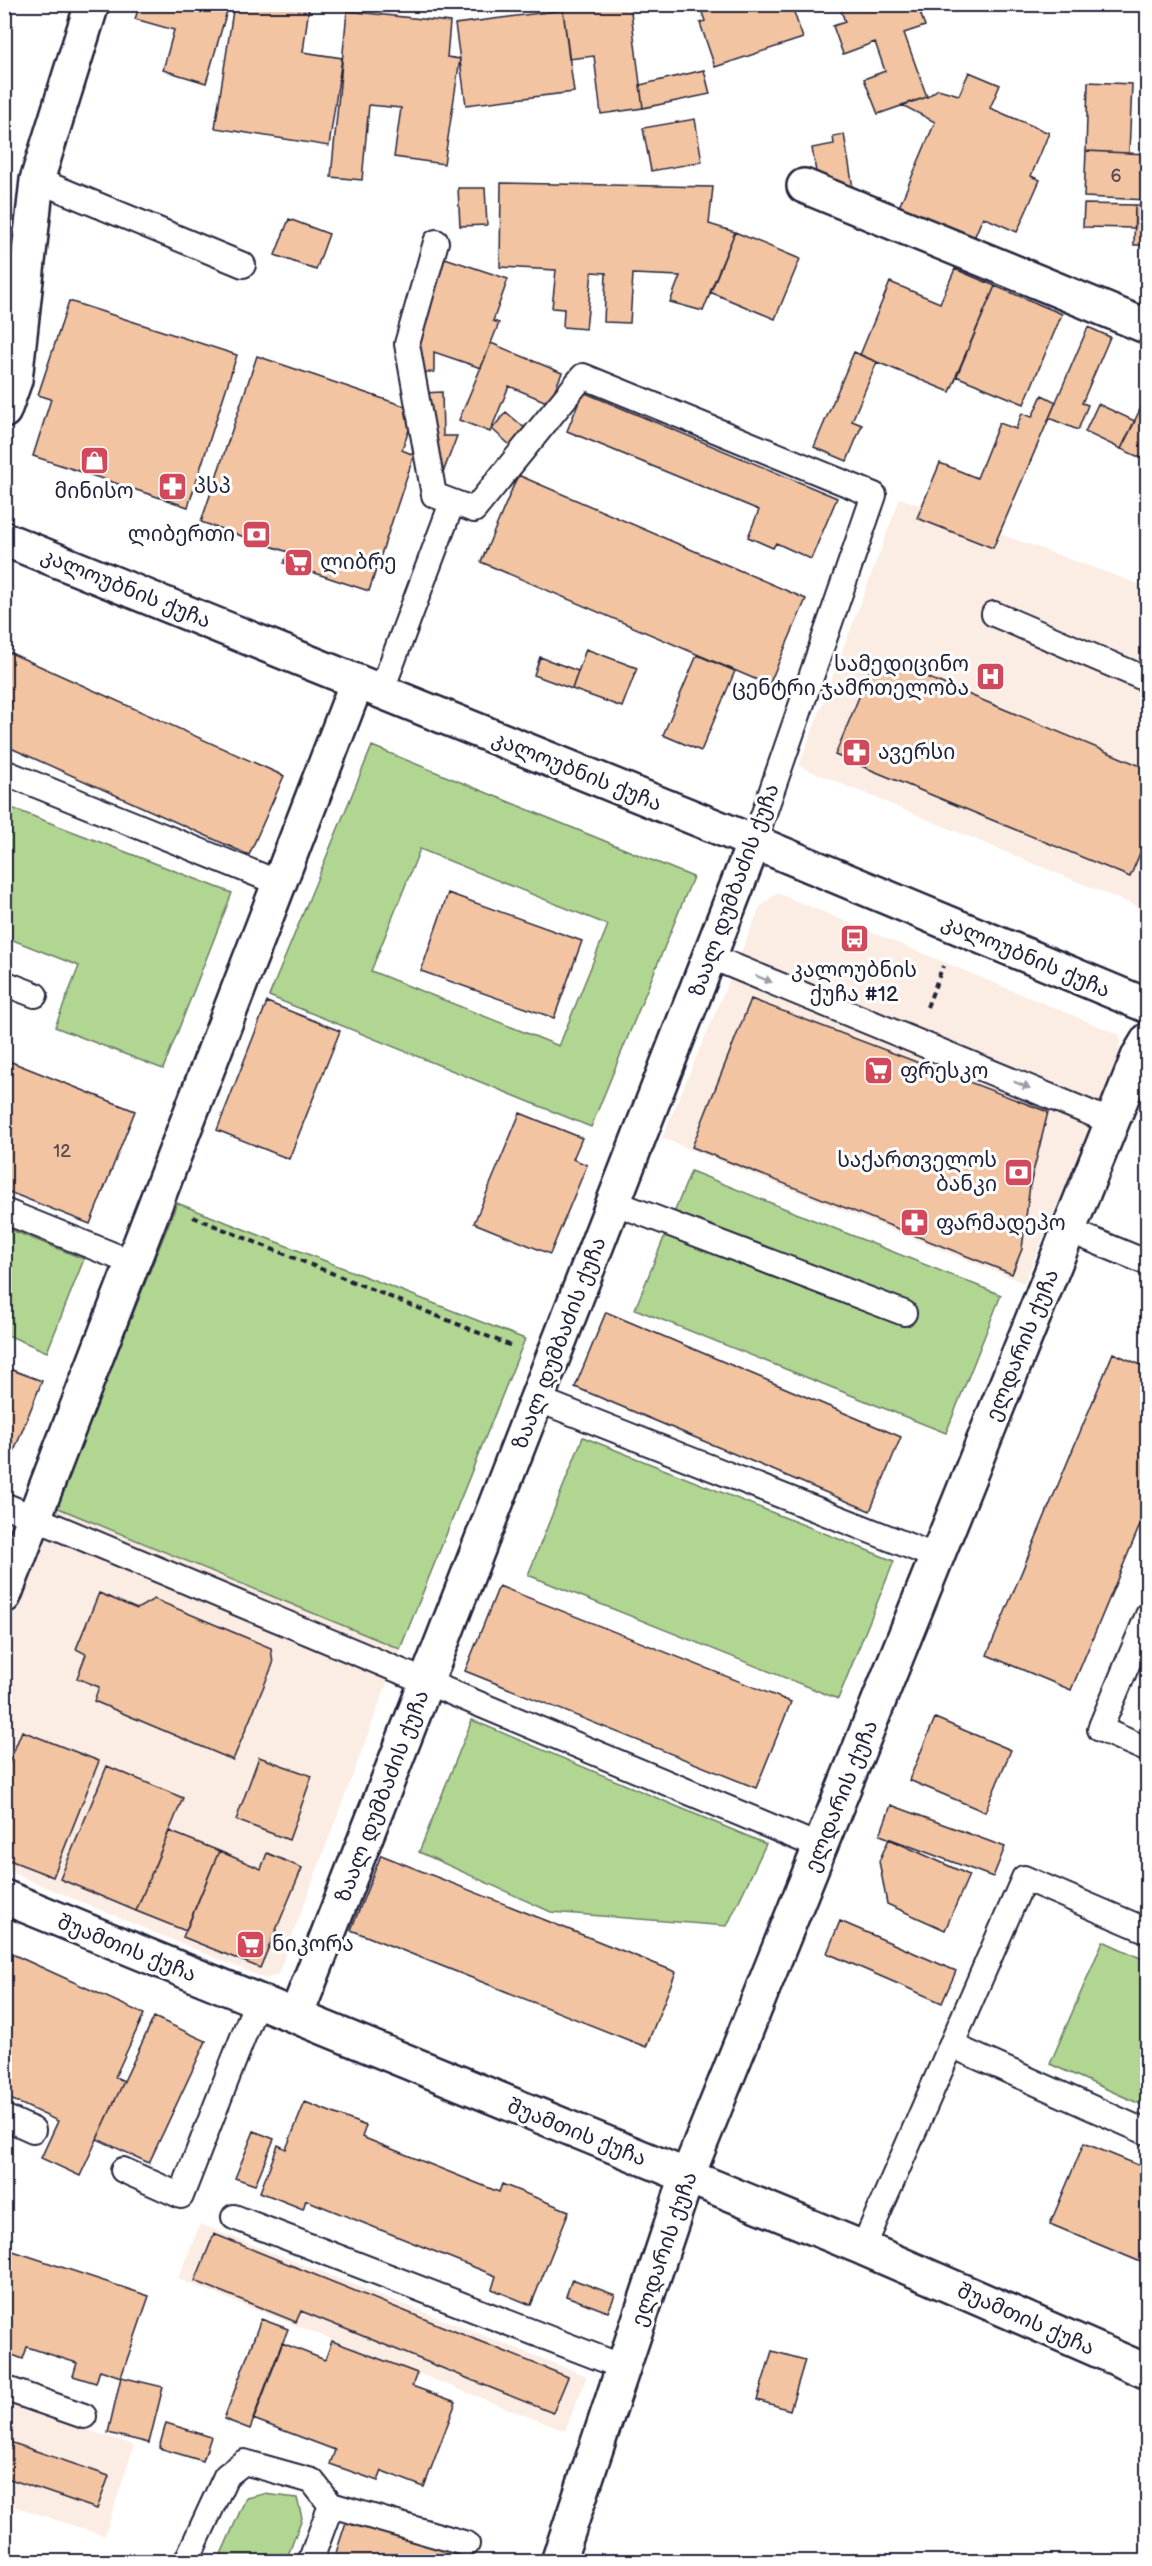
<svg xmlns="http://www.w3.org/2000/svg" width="1152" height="2566" font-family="'Balsamiq Sans','Noto Sans Georgian',sans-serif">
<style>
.built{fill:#fbede3}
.green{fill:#b1d692;stroke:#6a7c66;stroke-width:1.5;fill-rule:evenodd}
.building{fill:#f2c4a1;stroke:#22223b;stroke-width:1.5}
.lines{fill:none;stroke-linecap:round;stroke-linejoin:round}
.lane-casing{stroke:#22223b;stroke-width:28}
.street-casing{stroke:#22223b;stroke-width:38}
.secondary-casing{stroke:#22223b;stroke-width:38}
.path{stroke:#22223b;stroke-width:4;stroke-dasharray:6 4.5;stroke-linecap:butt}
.lane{stroke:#fff;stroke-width:24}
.street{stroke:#fff;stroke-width:33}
.secondary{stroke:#fff;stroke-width:33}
.oneway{fill:#9c9ca7}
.labels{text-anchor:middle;stroke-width:6;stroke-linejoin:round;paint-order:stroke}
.number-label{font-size:18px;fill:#564a54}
.poi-label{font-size:21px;fill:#22223b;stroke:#fff;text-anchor:start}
.street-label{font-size:21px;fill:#22223b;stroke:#fff}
</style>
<rect width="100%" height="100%" fill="#fff"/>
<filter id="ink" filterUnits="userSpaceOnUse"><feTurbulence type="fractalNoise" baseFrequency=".0167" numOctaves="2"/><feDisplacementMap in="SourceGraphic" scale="12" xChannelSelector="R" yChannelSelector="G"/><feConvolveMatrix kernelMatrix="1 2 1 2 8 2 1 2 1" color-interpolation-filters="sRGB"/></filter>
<g filter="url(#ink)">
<path class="built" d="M 900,498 L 1147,587 L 1148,877 L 1138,907 L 799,766 Z
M 777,893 L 1120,1035 L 1120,1058 L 1024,1283 L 662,1138 L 760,907 Z
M 56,1507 L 400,1649 L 278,1974 L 266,1979 L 5,1870 L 4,1639 Z
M 200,2224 L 587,2376 L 565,2431 L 178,2279 Z
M 5,2403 L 134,2445 L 105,2536 L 5,2503 Z"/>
<path class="green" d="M 372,746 L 693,877 L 591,1127 L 269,996 ZM 420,849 L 608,925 L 559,1046 L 371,971 Z
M 4,805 L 232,893 L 163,1069 L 55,1027 L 79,966 L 5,937 Z
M 691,1171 L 1001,1295 L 946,1433 L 635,1309 Z
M 177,1203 L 525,1339 L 400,1649 L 56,1507 Z
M 4,1227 L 84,1259 L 47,1352 L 5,1334 Z
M 583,1437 L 894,1561 L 838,1699 L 528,1575 Z
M 472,1720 L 766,1844 L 727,1926 L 551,1912 L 419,1852 Z
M 1103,1941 L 1147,1961 L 1147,2107 L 1050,2064 Z
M 264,2494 L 297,2498 L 302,2518 L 286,2561 L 218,2561 L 246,2498 Z"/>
<path class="building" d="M 140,4 L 229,4 L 206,83 L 163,70 L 174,30 L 135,19 Z
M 234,4 L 293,4 L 309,7 L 303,52 L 342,58 L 329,146 L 215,128 Z
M 586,4 L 630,4 L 643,108 L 601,114 L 594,56 L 569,59 L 563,10 L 587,7 Z
M 699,4 L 791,4 L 803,38 L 715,67 L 700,23 L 705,21 Z
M 839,4 L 917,4 L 925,26 L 904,33 L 927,97 L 878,114 L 864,79 L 885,71 L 875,42 L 843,54 L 833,26 L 845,22 Z
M 563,10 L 574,92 L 466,105 L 455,24 Z
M 347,11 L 450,22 L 447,57 L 460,59 L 444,164 L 394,157 L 401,108 L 369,105 L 362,180 L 331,177 Z
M 704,70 L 710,94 L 643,108 L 640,85 Z
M 969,72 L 1000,85 L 990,108 L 1049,133 L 1031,176 L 1040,180 L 1017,232 L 983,217 L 974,238 L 899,207 L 935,122 L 902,105 L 927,97 L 938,89 L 959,95 Z
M 1088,82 L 1132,84 L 1129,153 L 1086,151 Z
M 695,119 L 702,162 L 651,171 L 643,128 Z
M 844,134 L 853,188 L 817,178 L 812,148 L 834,144 L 833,136 Z
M 1086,151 L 1148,154 L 1148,200 L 1084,197 Z
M 501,183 L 713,187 L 709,224 L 735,232 L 703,311 L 670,302 L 680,276 L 633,274 L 630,323 L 604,322 L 606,273 L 592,272 L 586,329 L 563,327 L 564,309 L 552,308 L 556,270 L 500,267 Z
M 458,188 L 485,188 L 487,225 L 460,226 Z
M 1084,204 L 1135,205 L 1135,228 L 1083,227 Z
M 1135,205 L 1148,205 L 1148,245 L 1134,245 Z
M 289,219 L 329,234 L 316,270 L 275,255 Z
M 735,232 L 800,259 L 775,319 L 710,292 Z
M 442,257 L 508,279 L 493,321 L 499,323 L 481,368 L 434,352 L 434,372 L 412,373 L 412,344 Z
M 955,269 L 995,286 L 950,392 L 860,355 L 890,282 L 940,303 Z
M 995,286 L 1062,314 L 1024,404 L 956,376 Z
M 69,301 L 237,355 L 188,507 L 33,456 L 51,399 L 38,395 Z
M 1088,327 L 1110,337 L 1082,403 L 1088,405 L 1078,430 L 1049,418 Z
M 491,343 L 562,373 L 549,403 L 509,386 L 490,432 L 459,420 Z
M 854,352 L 877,362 L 852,421 L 862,425 L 847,461 L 814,447 Z
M 257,356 L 416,410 L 402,450 L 414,455 L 369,591 L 284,563 L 288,552 L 201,522 Z
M 442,392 L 443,436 L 457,436 L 444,470 L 436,472 L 423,393 Z
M 583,392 L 837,498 L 811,559 L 776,543 L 773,548 L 748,537 L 759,510 L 567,431 Z
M 1148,393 L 1148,461 L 1121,449 Z
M 1042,395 L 1056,402 L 993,548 L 917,518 L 940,463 L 977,478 L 999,423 L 1016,429 L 1022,413 L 1032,417 Z
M 1098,404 L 1135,421 L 1121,449 L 1085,432 Z
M 506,412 L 526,429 L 511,446 L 492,429 Z
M 518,475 L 806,599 L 769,685 L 481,562 Z
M 586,649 L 637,668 L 622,707 L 572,689 Z
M 4,650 L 284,776 L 249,855 L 4,745 Z
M 697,655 L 735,671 L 701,751 L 663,735 Z
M 876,656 L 1148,769 L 1148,834 L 1130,877 L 835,755 Z
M 540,657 L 578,671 L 572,689 L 534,675 Z
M 448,893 L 582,941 L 554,1018 L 421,971 Z
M 751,999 L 1048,1112 L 1030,1185 L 1022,1249 L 1012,1274 L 692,1147 Z
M 267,1002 L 340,1031 L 289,1159 L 217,1130 Z
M 4,1059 L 135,1111 L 90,1224 L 4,1190 Z
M 520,1113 L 582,1138 L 573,1159 L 587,1165 L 550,1254 L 474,1223 Z
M 606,1312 L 901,1437 L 870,1511 L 575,1387 Z
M 1113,1353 L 1148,1368 L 1148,1506 L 1071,1690 L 987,1655 Z
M 4,1367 L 42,1381 L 11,1459 L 4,1457 Z
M 499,1586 L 791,1702 L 756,1788 L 465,1671 Z
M 99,1593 L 137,1609 L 154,1599 L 271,1648 L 273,1664 L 233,1760 L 94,1701 L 99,1687 L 77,1678 L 86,1654 L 76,1649 Z
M 935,1718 L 1011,1750 L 985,1812 L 909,1780 Z
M 22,1731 L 99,1761 L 53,1877 L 4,1858 L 4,1775 Z
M 259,1757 L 312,1776 L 289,1840 L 236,1820 Z
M 107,1766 L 183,1798 L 136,1911 L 60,1879 Z
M 891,1805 L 1005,1847 L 993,1877 L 880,1835 Z
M 169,1831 L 219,1851 L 186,1931 L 136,1911 Z
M 889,1839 L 969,1875 L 945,1930 L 887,1904 L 879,1861 Z
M 219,1851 L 261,1869 L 267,1853 L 302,1868 L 260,1968 L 183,1937 Z
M 381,1855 L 676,1972 L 646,2047 L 351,1930 Z
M 840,1921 L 956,1971 L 942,2003 L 827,1953 Z
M 10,1953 L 144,2014 L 115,2077 L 124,2081 L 80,2176 L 41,2158 L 58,2121 L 4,2096 L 4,1964 Z
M 154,2017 L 206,2041 L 149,2163 L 97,2139 Z
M 305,2102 L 366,2126 L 362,2137 L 499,2192 L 502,2184 L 569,2211 L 531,2305 L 492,2289 L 496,2276 L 306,2200 L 303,2209 L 260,2192 L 278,2145 L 286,2149 Z
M 254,2131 L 274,2139 L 255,2185 L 235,2178 Z
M 1084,2143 L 1148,2169 L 1148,2265 L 1050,2224 Z
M 214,2234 L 568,2377 L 553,2413 L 301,2311 L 296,2322 L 195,2281 Z
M 4,2248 L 149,2296 L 121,2377 L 100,2370 L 96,2383 L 73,2376 L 77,2363 L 27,2347 L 23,2359 L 4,2352 Z
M 572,2279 L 615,2295 L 608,2312 L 566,2296 Z
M 261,2319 L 288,2329 L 250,2429 L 224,2419 Z
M 332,2341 L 417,2373 L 412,2386 L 456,2402 L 424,2487 L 382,2471 L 378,2481 L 330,2464 L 335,2450 L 253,2419 L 282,2343 L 325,2360 Z
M 772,2351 L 805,2360 L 790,2410 L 757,2400 Z
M 121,2377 L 163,2387 L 149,2443 L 108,2433 Z
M 166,2423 L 211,2437 L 203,2461 L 159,2448 Z
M 4,2440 L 109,2476 L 97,2509 L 4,2477 Z
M 349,2513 L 466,2551 L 463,2562 L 333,2562 Z"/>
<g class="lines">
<defs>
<path id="lane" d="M 37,180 L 243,265
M 436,242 L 407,344 L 434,495 L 474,510 L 583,376 L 874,495 L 754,842
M 994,614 L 1148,680
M 381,692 L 452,503
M 4,772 L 279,883
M 709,956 L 1112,1122
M 4,983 L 35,995
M 613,1202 L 904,1313
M 4,1211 L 133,1263
M 1068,1230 L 1148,1263
M 537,1399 L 937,1557
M 4,1505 L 820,1847
M 1148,1615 L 1100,1729 L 1148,1750
M 951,2045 L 1148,2133
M 4,2117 L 33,2130
M 123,2170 L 181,2196 L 257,2001
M 234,2217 L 623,2367
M 863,2248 L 1024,1878 L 1148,1931
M 4,2388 L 84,2416
M 186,2562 L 226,2476 L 244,2462 L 312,2481 L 331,2505 L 467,2544
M 310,2562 L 331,2505"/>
<path id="street" d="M 804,186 L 1148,327
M 4,411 L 15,380 L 37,180 L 92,4
M 4,1596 L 357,682
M 4,1897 L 863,2248 L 1148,2372
M 296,2016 L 754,842
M 558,2562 L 687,2177 L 1139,1055 L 1148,1040"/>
<path id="secondary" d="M 4,539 L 754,842 L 1148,1006"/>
</defs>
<use href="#lane" class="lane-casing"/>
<use href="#street" class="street-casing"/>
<use href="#secondary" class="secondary-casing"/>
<path class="path" d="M 927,1007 L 943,966
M 193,1217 L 514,1347"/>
<use href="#lane" class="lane"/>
<use href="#street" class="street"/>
<use href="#secondary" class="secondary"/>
</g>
<defs><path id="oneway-solid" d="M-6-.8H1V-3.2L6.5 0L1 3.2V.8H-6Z" transform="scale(1.5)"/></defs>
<g class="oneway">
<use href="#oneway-solid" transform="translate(764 979) rotate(22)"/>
<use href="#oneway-solid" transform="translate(1022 1085) rotate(22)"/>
</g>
</g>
<defs>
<symbol id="shop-square" viewBox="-11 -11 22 22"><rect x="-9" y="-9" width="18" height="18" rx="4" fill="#d1495b" stroke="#fff"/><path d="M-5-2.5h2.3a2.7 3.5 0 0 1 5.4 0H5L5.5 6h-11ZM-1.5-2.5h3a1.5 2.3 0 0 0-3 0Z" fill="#fff"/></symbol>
<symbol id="pharmacy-square" viewBox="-11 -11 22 22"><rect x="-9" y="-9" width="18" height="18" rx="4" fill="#d1495b" stroke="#fff"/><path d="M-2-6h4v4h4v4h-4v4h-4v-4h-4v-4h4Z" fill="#fff"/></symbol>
<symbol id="bank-square" viewBox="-11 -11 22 22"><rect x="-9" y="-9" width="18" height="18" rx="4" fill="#d1495b" stroke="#fff"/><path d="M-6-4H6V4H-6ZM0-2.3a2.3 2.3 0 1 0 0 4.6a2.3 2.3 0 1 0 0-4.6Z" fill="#fff"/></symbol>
<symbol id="supermarket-square" viewBox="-11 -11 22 22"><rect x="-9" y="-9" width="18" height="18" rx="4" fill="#d1495b" stroke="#fff"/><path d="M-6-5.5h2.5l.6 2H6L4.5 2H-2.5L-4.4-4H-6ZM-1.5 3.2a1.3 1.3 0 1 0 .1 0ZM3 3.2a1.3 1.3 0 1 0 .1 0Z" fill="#fff"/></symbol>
<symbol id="hospital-square" viewBox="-11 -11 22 22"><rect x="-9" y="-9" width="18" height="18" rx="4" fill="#d1495b" stroke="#fff"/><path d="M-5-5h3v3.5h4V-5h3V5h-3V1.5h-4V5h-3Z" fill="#fff"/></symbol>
<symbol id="bus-square" viewBox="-11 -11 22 22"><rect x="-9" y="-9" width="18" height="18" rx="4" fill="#d1495b" stroke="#fff"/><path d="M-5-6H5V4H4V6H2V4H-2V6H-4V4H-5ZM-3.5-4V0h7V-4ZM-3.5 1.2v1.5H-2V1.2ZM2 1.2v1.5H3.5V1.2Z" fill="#fff"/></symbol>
</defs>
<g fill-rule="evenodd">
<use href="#shop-square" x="78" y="444" width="33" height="33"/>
<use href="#pharmacy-square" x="156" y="470" width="33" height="33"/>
<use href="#bank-square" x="240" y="518" width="33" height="33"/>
<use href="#supermarket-square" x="282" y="546" width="33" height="33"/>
<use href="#hospital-square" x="974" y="660" width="33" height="33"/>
<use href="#pharmacy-square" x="840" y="736" width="33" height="33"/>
<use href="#bus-square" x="838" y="922" width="33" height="33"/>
<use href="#supermarket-square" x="862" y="1054" width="33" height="33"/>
<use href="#bank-square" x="1002" y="1156" width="33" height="33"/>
<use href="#pharmacy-square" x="898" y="1206" width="33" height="33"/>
<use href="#supermarket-square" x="234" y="1928" width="33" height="33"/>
</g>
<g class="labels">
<g class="number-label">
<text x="1116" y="182">6</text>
<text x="62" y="1157">12</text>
</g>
<g class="poi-label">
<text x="194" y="493">პსპ</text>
<text x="94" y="498" text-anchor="middle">მინისო</text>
<text x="235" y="541" text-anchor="end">ლიბერთი</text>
<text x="320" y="569">ლიბრე</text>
<text x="969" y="671" text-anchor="end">სამედიცინო<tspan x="969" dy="24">ცენტრი ჯამრთელობა</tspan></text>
<text x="878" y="759">ავერსი</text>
<text x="854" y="977" text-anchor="middle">კალოუბნის<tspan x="854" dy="24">ქუჩა #12</tspan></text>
<text x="900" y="1078">ფრესკო</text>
<text x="997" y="1167" text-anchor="end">საქართველოს<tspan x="997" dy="24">ბანკი</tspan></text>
<text x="936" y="1230">ფარმადეპო</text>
<text x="272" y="1951">ნიკორა</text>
</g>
<g class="street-label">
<text transform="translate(126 588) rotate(22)" y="7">კალოუბნის ქუჩა</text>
<text transform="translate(577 771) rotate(22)" y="7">კალოუბნის ქუჩა</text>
<text transform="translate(734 890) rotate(-70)" y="7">ზაალ დუმბაძის ქუჩა</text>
<text transform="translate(1026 956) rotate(23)" y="7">კალოუბნის ქუჩა</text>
<text transform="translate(559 1343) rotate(-69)" y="7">ზაალ დუმბაძის ქუჩა</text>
<text transform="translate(1022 1345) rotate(-68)" y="7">ელდარის ქუჩა</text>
<text transform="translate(382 1796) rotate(-69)" y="7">ზაალ დუმბაძის ქუჩა</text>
<text transform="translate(841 1796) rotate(-68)" y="7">ელდარის ქუჩა</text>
<text transform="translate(127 1948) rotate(22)" y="7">შუამთის ქუჩა</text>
<text transform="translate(577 2132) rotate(22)" y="7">შუამთის ქუჩა</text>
<text transform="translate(664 2249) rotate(-71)" y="7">ელდარის ქუჩა</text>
<text transform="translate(1026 2319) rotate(24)" y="7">შუამთის ქუჩა</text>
</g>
</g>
<rect width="1152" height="2566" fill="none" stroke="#fff" stroke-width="24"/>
<rect x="12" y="12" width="1128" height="2542" fill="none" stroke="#22223b" stroke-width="2" filter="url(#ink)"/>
</svg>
